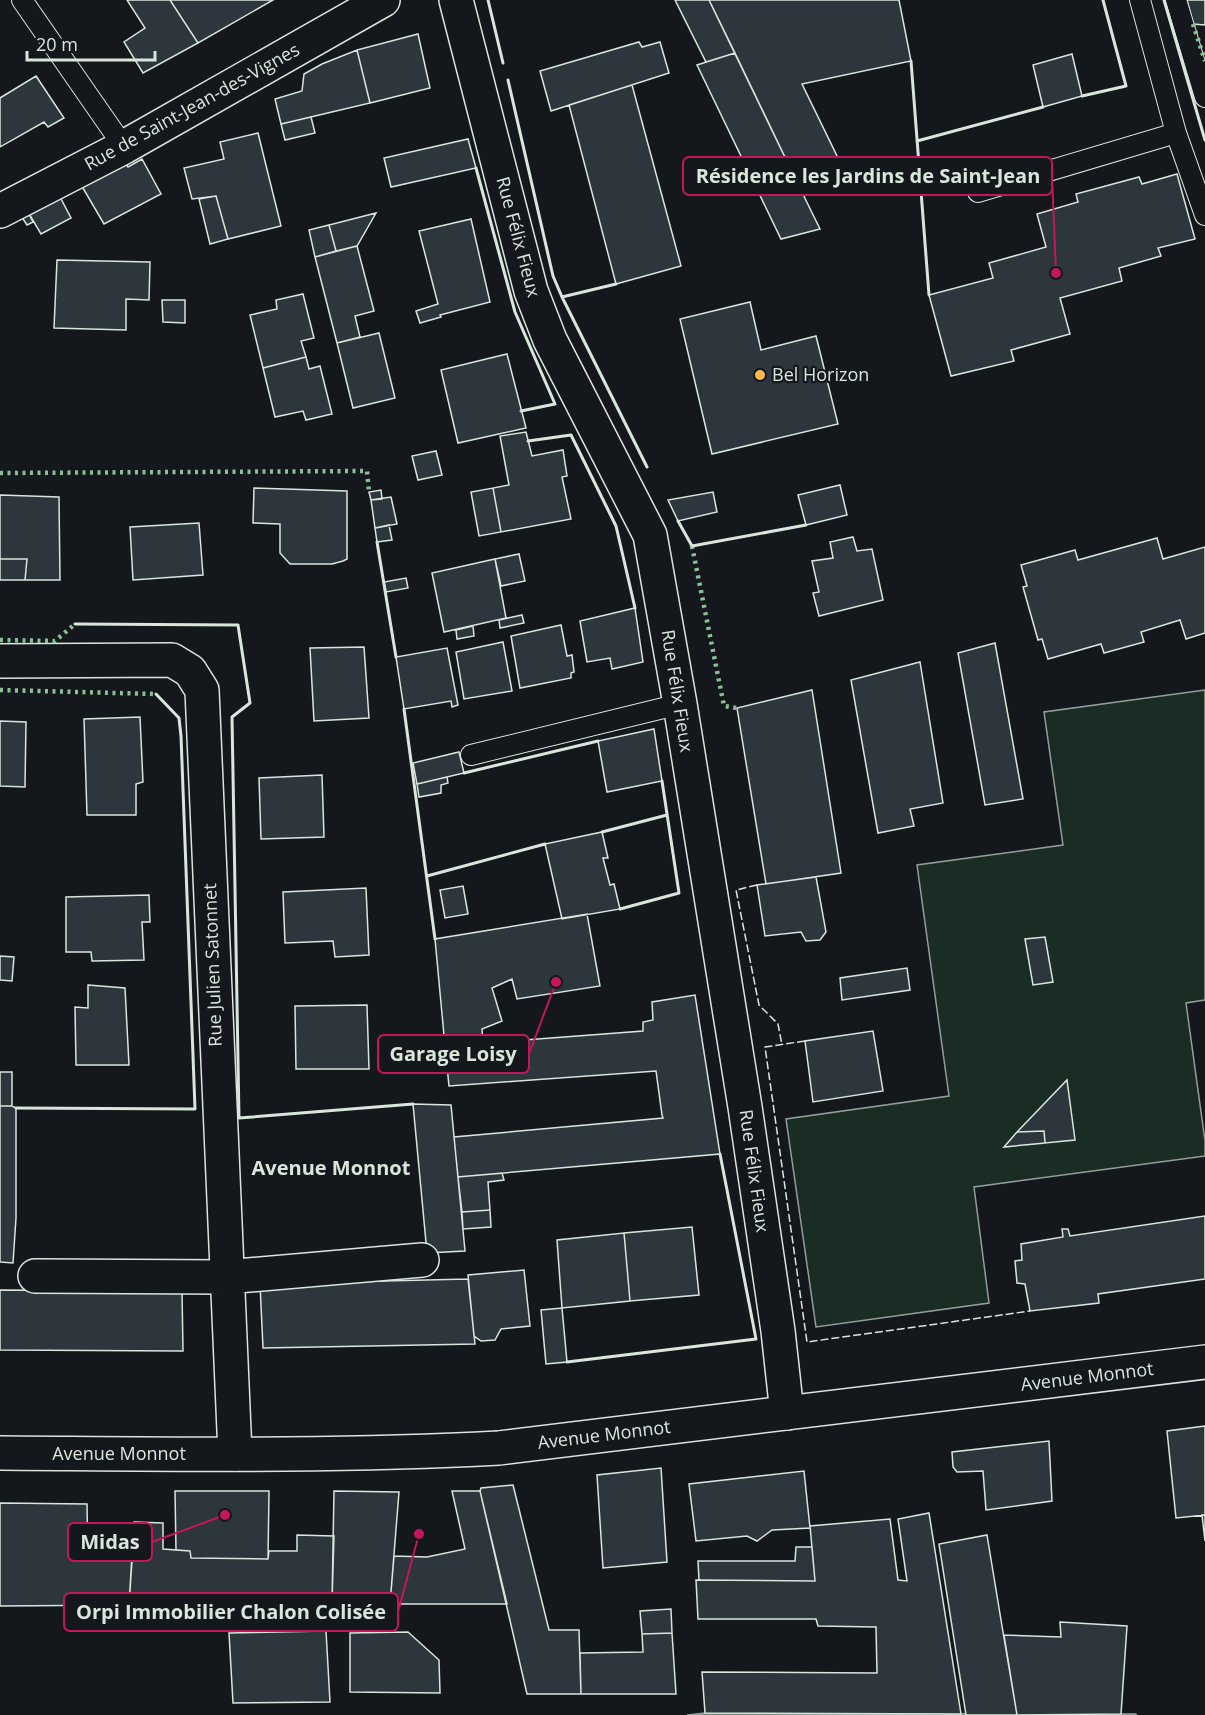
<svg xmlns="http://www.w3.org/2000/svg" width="1205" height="1715" font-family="'Open Sans',sans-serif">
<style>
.green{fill:#1a2d24;stroke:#939e99;stroke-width:1.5}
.building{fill:#2c363c;stroke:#d8e6dc;stroke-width:1.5}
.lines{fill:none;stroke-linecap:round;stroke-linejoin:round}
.lane-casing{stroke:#d8e6dc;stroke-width:22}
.street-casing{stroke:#d8e6dc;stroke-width:36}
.secondary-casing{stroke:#d8e6dc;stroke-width:36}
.lane{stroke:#14181c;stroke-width:20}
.street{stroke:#14181c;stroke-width:33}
.secondary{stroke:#14181c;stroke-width:33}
.hedge{stroke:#8ac095;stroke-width:4.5;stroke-dasharray:3 4.5;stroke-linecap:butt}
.fence{stroke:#d8e6dc;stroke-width:1.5;stroke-dasharray:8 3;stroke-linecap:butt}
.wall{stroke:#d8e6dc;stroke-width:3}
.poi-dot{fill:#ffb74d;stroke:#14181c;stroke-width:2}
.labels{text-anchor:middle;stroke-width:4.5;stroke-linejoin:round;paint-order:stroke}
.street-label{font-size:18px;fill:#d8e6dc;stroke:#14181c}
.poi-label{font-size:18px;fill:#d8e6dc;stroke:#14181c;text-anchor:start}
.neighbourhood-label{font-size:20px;font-weight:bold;fill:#d8e6dc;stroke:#14181c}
.leader{fill:none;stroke:#c2185b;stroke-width:2}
.callout-dot{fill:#c2185b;stroke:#14181c;stroke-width:2}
.callout{fill:#14181c;stroke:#c2185b;stroke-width:2}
.callout-label{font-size:20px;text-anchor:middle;font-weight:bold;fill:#d8e6dc}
</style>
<rect width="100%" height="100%" fill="#14181c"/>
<path class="green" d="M 1205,690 L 1205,1000 L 1186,1003 L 1205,1141 L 1205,1156 L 974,1187 L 989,1303 L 816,1327 L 786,1119 L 949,1096 L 917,865 L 1063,845 L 1044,712 Z
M 705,1713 L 1136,1714 L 1136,1715 L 687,1715 Z"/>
<path class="building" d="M 127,0 L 170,0 L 198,43 L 143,73 L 124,42 L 145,28 Z
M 170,0 L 273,0 L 198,43 Z
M 675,0 L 709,0 L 735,53 L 706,62 Z
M 709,0 L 899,0 L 911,61 L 802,84 L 838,158 L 796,180 Z
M 1187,0 L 1205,0 L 1205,25 L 1193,24 Z
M 418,34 L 430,88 L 370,103 L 357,50 Z
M 639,42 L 642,47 L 660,42 L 669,73 L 551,111 L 540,71 Z
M 357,50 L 370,103 L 281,124 L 275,99 L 302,91 L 304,74 L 322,64 Z
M 735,53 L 796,180 L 820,229 L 781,239 L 697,65 Z
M 1072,54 L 1082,96 L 1043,107 L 1033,65 Z
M 36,76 L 64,118 L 48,127 L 44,122 L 0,147 L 0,98 Z
M 632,85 L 681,266 L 616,284 L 569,105 Z
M 311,117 L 315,133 L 285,140 L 281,124 Z
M 258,133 L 281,226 L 228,239 L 216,196 L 192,199 L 184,168 L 224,159 L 220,142 Z
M 468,139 L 476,168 L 391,187 L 384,158 Z
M 122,159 L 128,167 L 142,159 L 161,194 L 104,224 L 80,183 Z
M 1177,174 L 1195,239 L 1158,248 L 1161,256 L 1119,268 L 1122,281 L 1060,298 L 1070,334 L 1011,350 L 1014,361 L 951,376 L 929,295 L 993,278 L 989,263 L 1046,247 L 1037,214 L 1078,202 L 1076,194 L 1139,177 L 1142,184 Z
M 59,195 L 71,218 L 41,234 L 28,212 Z
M 216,196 L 228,239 L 210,244 L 199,199 Z
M 28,212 L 33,222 L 27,225 L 21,216 Z
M 376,213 L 357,246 L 336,251 L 329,225 Z
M 471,219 L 490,302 L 440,315 L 441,317 L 420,323 L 416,311 L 438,304 L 419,231 Z
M 329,225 L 336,251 L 315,257 L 309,230 Z
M 357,246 L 374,311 L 355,316 L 360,337 L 337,343 L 315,257 Z
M 57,260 L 150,262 L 149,300 L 126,299 L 126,330 L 54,328 Z
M 303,294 L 314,338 L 301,341 L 306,357 L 263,368 L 250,315 L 277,309 L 276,300 Z
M 162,300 L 185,300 L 185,323 L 163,322 Z
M 750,302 L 761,350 L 816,336 L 838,424 L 712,454 L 680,319 Z
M 379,333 L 395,398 L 353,408 L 337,343 Z
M 507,354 L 526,428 L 458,443 L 441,370 Z
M 306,357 L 309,369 L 320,366 L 332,414 L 306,420 L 303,411 L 275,417 L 263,368 Z
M 526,432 L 532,456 L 563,450 L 567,476 L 562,477 L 571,519 L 501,532 L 493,488 L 509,485 L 500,436 Z
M 436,451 L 442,475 L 418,480 L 412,456 Z
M 840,485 L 847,515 L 806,525 L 798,495 Z
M 254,488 L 347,491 L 347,559 L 343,561 L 332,564 L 290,564 L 280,553 L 280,524 L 253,523 Z
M 493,488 L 501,532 L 479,536 L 471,492 Z
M 381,490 L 382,499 L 371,500 L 369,492 Z
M 713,492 L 717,512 L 678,521 L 668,500 Z
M 0,495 L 59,497 L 60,580 L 25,580 L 27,559 L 0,559 Z
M 391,497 L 397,524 L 375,528 L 371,500 Z
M 199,523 L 203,575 L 133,580 L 130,527 Z
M 389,525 L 392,540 L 377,542 L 375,528 Z
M 853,537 L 857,551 L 872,549 L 883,600 L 819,616 L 813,593 L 819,592 L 812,561 L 833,558 L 830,542 Z
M 1157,538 L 1163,559 L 1205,547 L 1205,633 L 1186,639 L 1180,620 L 1141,632 L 1144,642 L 1104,653 L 1101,644 L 1048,659 L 1042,639 L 1038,640 L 1023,587 L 1027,586 L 1021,565 L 1075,550 L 1078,560 Z
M 519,554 L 525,581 L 501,586 L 495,559 Z
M 0,559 L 27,559 L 25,580 L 0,580 Z
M 495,559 L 506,618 L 444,632 L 432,573 Z
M 406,578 L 408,588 L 386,592 L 384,582 Z
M 635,608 L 643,662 L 612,669 L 610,658 L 587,662 L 580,621 Z
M 522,615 L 524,623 L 500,628 L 499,620 Z
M 561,625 L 567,656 L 572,655 L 574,672 L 571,673 L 571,678 L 520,688 L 511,636 Z
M 473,626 L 474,636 L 457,639 L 456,630 Z
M 503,642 L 512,691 L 464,699 L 456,652 Z
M 995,643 L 1023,799 L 985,805 L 958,653 Z
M 364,647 L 369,718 L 314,721 L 310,648 Z
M 447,648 L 458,705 L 452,707 L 451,701 L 404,709 L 396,657 Z
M 920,662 L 943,803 L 910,809 L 914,826 L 878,833 L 851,680 Z
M 812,690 L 841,873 L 766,884 L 737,708 Z
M 140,717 L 143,782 L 136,784 L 136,815 L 87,815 L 84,719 Z
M 0,721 L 26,722 L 25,787 L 0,786 Z
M 654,729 L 662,781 L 607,792 L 598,741 Z
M 459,752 L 464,773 L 417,784 L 413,763 Z
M 322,775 L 324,837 L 261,839 L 259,778 Z
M 447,777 L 448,783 L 441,785 L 441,793 L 419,797 L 417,784 Z
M 602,832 L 608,858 L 603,858 L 610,885 L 614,884 L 620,909 L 562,919 L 545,844 Z
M 816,877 L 826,932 L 820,940 L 806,941 L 801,932 L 765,936 L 757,885 Z
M 463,886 L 468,914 L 445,918 L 440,890 Z
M 366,888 L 369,955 L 335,957 L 333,941 L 285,943 L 283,892 Z
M 149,895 L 150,922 L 142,922 L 144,960 L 92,961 L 91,952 L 66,952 L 66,897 Z
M 587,914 L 600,986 L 517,999 L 512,979 L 492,988 L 502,1021 L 482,1029 L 483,1044 L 445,1046 L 435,939 Z
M 1045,937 L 1053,982 L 1033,985 L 1025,939 Z
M 0,956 L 14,957 L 12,981 L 0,980 Z
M 907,968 L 910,990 L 842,1000 L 840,978 Z
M 88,985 L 125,988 L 129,1065 L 76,1065 L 75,1007 L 88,1008 Z
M 695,995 L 720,1154 L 458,1177 L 454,1137 L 663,1118 L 662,1115 L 656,1071 L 449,1086 L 445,1046 L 643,1031 L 643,1022 L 653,1020 L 652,1002 Z
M 367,1005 L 369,1069 L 296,1069 L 295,1006 Z
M 873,1031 L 883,1091 L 813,1102 L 805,1041 Z
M 0,1072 L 12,1072 L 12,1106 L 0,1106 Z
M 1067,1080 L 1075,1140 L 1045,1143 L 1044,1131 L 1017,1132 Z
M 413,1104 L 451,1105 L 465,1251 L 427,1253 Z
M 0,1106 L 12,1106 L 16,1108 L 16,1218 L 13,1263 L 0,1262 Z
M 1044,1131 L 1045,1143 L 1004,1147 L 1017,1132 Z
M 502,1173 L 504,1180 L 488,1182 L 490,1210 L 462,1212 L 458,1177 Z
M 490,1210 L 491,1227 L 463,1229 L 462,1212 Z
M 1205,1216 L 1205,1279 L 1098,1294 L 1099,1303 L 1030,1311 L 1025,1284 L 1017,1283 L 1015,1261 L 1022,1260 L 1021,1244 L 1063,1237 L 1062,1229 L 1068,1229 L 1070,1236 Z
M 692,1227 L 699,1295 L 630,1301 L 624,1233 Z
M 624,1233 L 630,1301 L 562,1308 L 557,1240 Z
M 524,1270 L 530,1326 L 501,1329 L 495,1340 L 481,1341 L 474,1336 L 468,1275 Z
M 468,1279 L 475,1344 L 263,1348 L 260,1284 Z
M 0,1290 L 182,1291 L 183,1351 L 0,1350 Z
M 562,1308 L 567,1362 L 546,1364 L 541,1310 Z
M 1205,1426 L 1205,1515 L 1176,1518 L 1167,1431 Z
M 1049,1441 L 1052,1501 L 986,1510 L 983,1471 L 957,1472 L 953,1467 L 952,1452 Z
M 661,1468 L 667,1562 L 603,1568 L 597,1475 Z
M 804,1471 L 810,1528 L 772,1530 L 757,1541 L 747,1536 L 696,1541 L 689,1484 Z
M 513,1485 L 549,1630 L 579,1630 L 581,1694 L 527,1694 L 480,1491 L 481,1488 Z
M 175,1491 L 269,1491 L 268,1559 L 191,1558 L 190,1551 L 176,1550 Z
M 334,1491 L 399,1492 L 390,1604 L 332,1602 Z
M 452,1491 L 480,1491 L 507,1604 L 390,1604 L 394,1556 L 427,1557 L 465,1549 Z
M 0,1503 L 87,1504 L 88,1561 L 132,1561 L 129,1605 L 0,1606 Z
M 929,1513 L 961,1714 L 705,1713 L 702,1672 L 877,1673 L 876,1627 L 818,1626 L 816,1619 L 698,1619 L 696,1580 L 815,1581 L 810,1526 L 890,1519 L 898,1580 L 907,1581 L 898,1519 Z
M 1202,1515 L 1205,1515 L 1205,1541 Z
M 134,1522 L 163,1523 L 163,1549 L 190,1551 L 191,1558 L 268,1559 L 269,1551 L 297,1551 L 297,1535 L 334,1536 L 332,1602 L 129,1605 Z
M 987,1535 L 1001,1620 L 1017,1715 L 966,1715 L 939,1544 Z
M 796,1547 L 812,1547 L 815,1581 L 699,1580 L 698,1561 L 795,1561 Z
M 671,1609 L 672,1633 L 642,1634 L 640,1611 Z
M 1060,1622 L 1127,1626 L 1121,1714 L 1017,1715 L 1004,1635 L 1061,1637 Z
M 326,1631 L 330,1702 L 233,1703 L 229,1633 Z
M 408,1632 L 439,1660 L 440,1693 L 350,1692 L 350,1633 Z
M 672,1633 L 676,1694 L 581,1694 L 580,1653 L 643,1652 L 642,1634 Z"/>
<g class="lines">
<defs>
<path id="lane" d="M 22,0 L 124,147
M 1140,0 L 1176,133 L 1205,215
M 1176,0 L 1205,97
M 978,192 L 1176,133
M 471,755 L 680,704"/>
<path id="street" d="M 456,0 L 531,291 L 550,340 L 650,535 L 680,704 L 745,1107 L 778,1331 L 787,1413
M 0,211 L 124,147 L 383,0
M 0,661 L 172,660 L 190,671 L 202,690 L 235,1454
M 35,1276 L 226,1277 L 422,1260"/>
<path id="secondary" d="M 0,1453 C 166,1454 333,1457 499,1448 L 1205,1362"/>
</defs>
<use href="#lane" class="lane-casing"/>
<use href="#street" class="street-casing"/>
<use href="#secondary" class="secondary-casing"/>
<use href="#lane" class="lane"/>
<use href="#street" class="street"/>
<use href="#secondary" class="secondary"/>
<path class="hedge" d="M 1193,24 L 1205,61
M 0,473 L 367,471 L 369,492
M 692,546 L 724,706 L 737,708
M 0,640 L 55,641 L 75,624
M 0,690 L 156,694"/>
<path class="fence" d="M 757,885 L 736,890 L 759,1005 L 778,1024 L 782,1045
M 805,1041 L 765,1047 L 807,1342 L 1030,1311"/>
<path class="wall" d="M 488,0 L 503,63
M 1164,0 L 1205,140
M 911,61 L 929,295
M 508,80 L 553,276 L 562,297
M 1082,96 L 1126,86 L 1103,0
M 917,141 L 1043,107
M 476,168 L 515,312 L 555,404 L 521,411
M 616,284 L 562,297 L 647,467
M 528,441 L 571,435 L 616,526 L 635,608
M 678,521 L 692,546 L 806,525
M 377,542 L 396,657
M 75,624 L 238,625 L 250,703 L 232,717 L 239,1118 L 413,1104
M 404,709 L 435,939
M 464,773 L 598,741
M 602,832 L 667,815
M 427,876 L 545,844
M 620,909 L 679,893 L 662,781
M 16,1108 L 195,1109 L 181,736 L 179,718 L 156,694
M 567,1362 L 756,1339 L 720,1154"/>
</g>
<circle class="poi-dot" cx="760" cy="375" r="6"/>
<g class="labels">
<g class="street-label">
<text transform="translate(192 107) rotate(-29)" y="6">Rue de Saint-Jean-des-Vignes</text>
<text transform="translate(518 237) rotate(75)" y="6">Rue Félix Fieux</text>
<text transform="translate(677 691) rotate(81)" y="6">Rue Félix Fieux</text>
<text transform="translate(213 965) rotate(-92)" y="6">Rue Julien Satonnet</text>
<text transform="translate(754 1171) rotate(82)" y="6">Rue Félix Fieux</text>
<text transform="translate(1087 1377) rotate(-7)" y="6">Avenue Monnot</text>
<text transform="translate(604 1435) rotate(-7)" y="6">Avenue Monnot</text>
<text x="119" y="1460">Avenue Monnot</text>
</g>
<g class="poi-label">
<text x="772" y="381">Bel Horizon</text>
</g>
<g class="neighbourhood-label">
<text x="331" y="1175">Avenue Monnot</text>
</g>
</g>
<path class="leader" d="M1056 273L1052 176M556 982L529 1054M225 1515L152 1542M419 1534L398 1612"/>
<g class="callout-dot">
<circle cx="1056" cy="273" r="6"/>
<circle cx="556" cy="982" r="6"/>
<circle cx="225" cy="1515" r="6"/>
<circle cx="419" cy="1534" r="6"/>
</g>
<g class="callout">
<rect x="683" y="157" width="369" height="38" rx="6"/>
<rect x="378" y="1035" width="151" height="38" rx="6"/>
<rect x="68" y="1523" width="84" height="38" rx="6"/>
<rect x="64" y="1593" width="334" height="38" rx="6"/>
</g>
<g class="callout-label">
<text x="868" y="183">Résidence les Jardins de Saint-Jean</text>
<text x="453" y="1061">Garage Loisy</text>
<text x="110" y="1549">Midas</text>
<text x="231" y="1619">Orpi Immobilier Chalon Colisée</text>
</g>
<path d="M27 51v9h128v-9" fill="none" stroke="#d8e6dc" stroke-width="3"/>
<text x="36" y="51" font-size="18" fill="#d8e6dc" stroke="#14181c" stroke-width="4.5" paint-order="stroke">20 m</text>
</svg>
